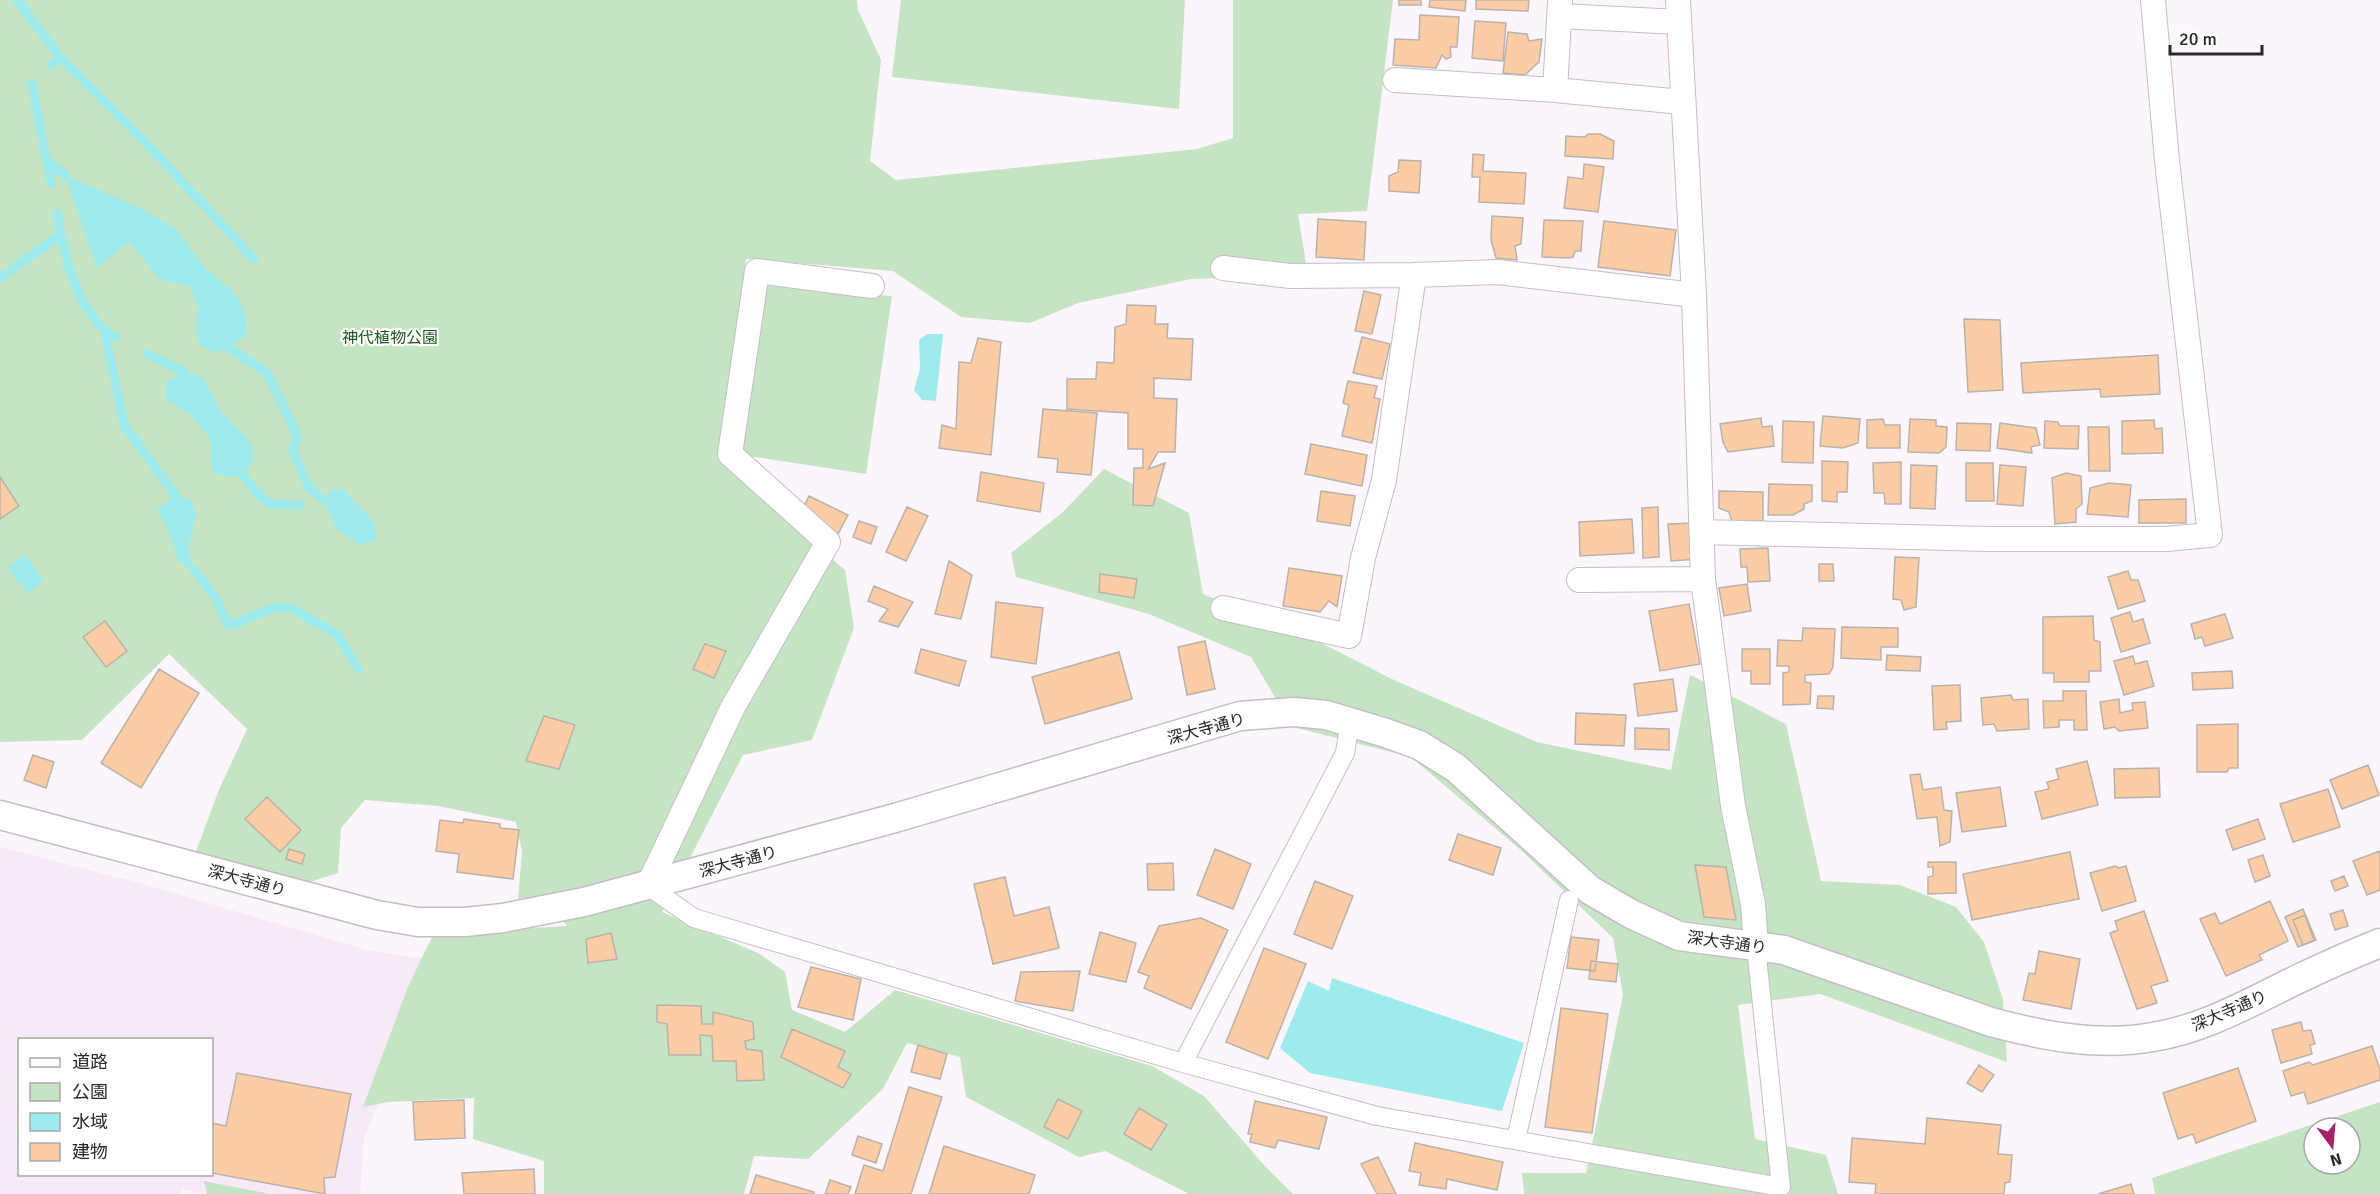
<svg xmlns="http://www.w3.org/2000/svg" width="2380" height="1194" font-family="Signika,'Noto Sans JP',sans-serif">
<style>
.built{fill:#f6eaf6;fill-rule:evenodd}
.green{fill:#c4e4c3;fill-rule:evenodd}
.water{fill:#9eebee}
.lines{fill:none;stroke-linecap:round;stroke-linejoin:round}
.stream{stroke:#9eebee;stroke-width:9}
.building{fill:#fccca4;stroke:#b8b2ad;stroke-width:1.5}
.pedestrian-casing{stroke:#c4bec4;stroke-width:20}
.minor-casing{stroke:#c4bec4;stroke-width:26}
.tertiary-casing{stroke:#c4bec4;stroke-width:31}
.pedestrian{stroke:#fff;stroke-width:18}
.minor{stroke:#fff;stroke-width:24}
.tertiary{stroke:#fff;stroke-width:28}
.labels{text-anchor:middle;stroke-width:4.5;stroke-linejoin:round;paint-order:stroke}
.park-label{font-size:16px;fill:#1d5720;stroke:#fff}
.street-label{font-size:16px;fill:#292729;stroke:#fff}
</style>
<rect width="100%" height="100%" fill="#fcf6fc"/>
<path class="built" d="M 0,847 L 136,882 L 371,951 L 421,958 L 467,955 L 394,1062 L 364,1139 L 360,1194 L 204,1194 L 182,1189 L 181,1194 L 0,1194 ZM 20,1040 L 212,1040 L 212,1174 L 20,1174 Z"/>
<path class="green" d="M 0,0 L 857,0 L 858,10 L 881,60 L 870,161 L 896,180 L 1197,149 L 1233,138 L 1233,0 L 1393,0 L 1367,211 L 1298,214 L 1308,275 L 1191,279 L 1078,303 L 1030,323 L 961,317 L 893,271 L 746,259 L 725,467 L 845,570 L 854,628 L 812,740 L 743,755 L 662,912 L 758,953 L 785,972 L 792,1010 L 845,1032 L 895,990 L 1152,1066 L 1204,1096 L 1264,1165 L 1293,1194 L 1189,1194 L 1105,1151 L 1079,1157 L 966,1097 L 960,1057 L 907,1043 L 883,1089 L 808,1159 L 754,1156 L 744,1194 L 544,1194 L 544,1161 L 473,1139 L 474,1098 L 388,1102 L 363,1107 L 408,987 L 432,937 L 478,931 L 567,926 L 546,895 L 518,899 L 522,852 L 516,822 L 438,806 L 365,800 L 341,828 L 338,873 L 300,885 L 194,857 L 218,792 L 247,729 L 169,654 L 82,740 L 0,742 Z
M 901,0 L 1185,0 L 1179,109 L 892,77 Z
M 764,285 L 892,296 L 866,474 L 742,455 Z
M 1104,469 L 1189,513 L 1203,594 L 1321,643 L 1396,681 L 1537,742 L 1671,770 L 1690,675 L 1786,724 L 1821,881 L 1900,885 L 1956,907 L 1984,942 L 2003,999 L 2007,1062 L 1820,994 L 1738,1005 L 1755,1139 L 1826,1155 L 1838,1194 L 1524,1194 L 1522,1173 L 1586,1173 L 1623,995 L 1613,938 L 1522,851 L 1411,757 L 1293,727 L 1251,657 L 1149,614 L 1016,577 L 1011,553 L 1062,513 Z
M 2380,1102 L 2380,1194 L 2155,1194 L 2152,1178 ZM 2314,1128 L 2350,1128 L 2350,1164 L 2314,1164 Z
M 204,1181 L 270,1194 L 207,1194 Z"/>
<path class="water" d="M 65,175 C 96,189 147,208 173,228 C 187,239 195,259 209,271 C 232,292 249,300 246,335 L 229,348 L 216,353 L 199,344 L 196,323 L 198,305 L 190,286 L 160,280 L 129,242 L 97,268 Z
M 927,334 L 943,334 L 936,401 L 922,400 L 914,390 L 920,369 L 919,340 Z
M 184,372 L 202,376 L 220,410 L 233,425 L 250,440 L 254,460 L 243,475 L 228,477 L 213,472 L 210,438 L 191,416 L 166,399 L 166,382 Z
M 332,489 L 344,490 L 375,524 L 375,541 L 359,545 L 336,528 L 323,500 Z
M 176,496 L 192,500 L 196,518 L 188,547 L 193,569 L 178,561 L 169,532 L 157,508 Z
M 24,555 L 44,580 L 28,594 L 8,568 Z
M 1332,978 L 1524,1043 L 1502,1111 L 1310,1073 L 1280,1048 L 1308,981 L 1329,991 Z"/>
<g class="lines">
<path class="stream" d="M 17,0 L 60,57 L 148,145 L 254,259
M 51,65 L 60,57
M 32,84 L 51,183
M 47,161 L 65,175
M 57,214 C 64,255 78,317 116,338
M 0,278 L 60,235
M 105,332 L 124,425 L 176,496
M 229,348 L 267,373 L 297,434 L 293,452 L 308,486 L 323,500
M 148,354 L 184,372
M 243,475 L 256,492 L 270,504 L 300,505
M 193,569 L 214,595 L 229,626 L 273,608 L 289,607 L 337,634 L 358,669"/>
</g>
<path class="building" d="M 1399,0 L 1421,0 L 1421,5 L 1399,5 Z
M 1430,0 L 1466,0 L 1465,11 L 1429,7 Z
M 1476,0 L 1529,0 L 1528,11 L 1476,9 Z
M 1420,15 L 1459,17 L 1457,47 L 1450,47 L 1451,57 L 1446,59 L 1442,55 L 1436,68 L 1393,65 L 1395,39 L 1419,40 Z
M 1475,21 L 1506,23 L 1503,61 L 1472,58 Z
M 1508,32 L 1527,34 L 1529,41 L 1542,39 L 1539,62 L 1525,75 L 1503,73 Z
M 1588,134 L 1600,134 L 1614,141 L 1613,159 L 1565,156 L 1566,136 L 1585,137 Z
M 1473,154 L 1484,155 L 1483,171 L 1526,173 L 1524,204 L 1479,202 L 1480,177 L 1472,177 Z
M 1399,160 L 1421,161 L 1419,193 L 1389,191 L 1389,176 L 1398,172 Z
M 1584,164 L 1604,167 L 1598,212 L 1564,208 L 1568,177 L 1583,179 Z
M 1492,216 L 1523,218 L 1521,244 L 1515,246 L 1517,260 L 1496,258 L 1491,240 Z
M 1318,219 L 1366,222 L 1364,260 L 1316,257 Z
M 1544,220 L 1583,221 L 1581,251 L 1575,251 L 1573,257 L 1569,258 L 1542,257 Z
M 1604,221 L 1676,230 L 1670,276 L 1598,267 Z
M 1364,291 L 1381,295 L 1372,334 L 1355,331 Z
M 1127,305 L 1156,306 L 1155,324 L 1168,324 L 1167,338 L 1193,339 L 1191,380 L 1154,378 L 1154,398 L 1177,399 L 1175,452 L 1158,452 L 1148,469 L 1165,463 L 1153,506 L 1133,505 L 1134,468 L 1143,468 L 1143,449 L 1128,449 L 1128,413 L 1067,409 L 1067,379 L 1096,379 L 1097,362 L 1114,363 L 1115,327 L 1126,324 Z
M 1964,319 L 2000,320 L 2003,390 L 1968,392 Z
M 1362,337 L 1390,344 L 1382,379 L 1353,373 Z
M 978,338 L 1001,342 L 991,455 L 939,448 L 942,425 L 956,429 L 959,362 L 971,363 Z
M 2158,355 L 2160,394 L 2101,397 L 2100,389 L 2023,393 L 2021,363 Z
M 1348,381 L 1377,386 L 1374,398 L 1380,399 L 1372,443 L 1342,436 L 1349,405 L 1343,403 Z
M 1043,409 L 1097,413 L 1091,475 L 1057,472 L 1058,459 L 1038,457 Z
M 1823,416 L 1860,419 L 1858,443 L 1843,448 L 1820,446 Z
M 1761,418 L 1762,427 L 1772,426 L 1774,446 L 1728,452 L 1723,442 L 1720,424 Z
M 1883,419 L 1885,425 L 1900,425 L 1900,448 L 1867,448 L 1867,420 Z
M 1910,419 L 1936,420 L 1936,426 L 1947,427 L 1946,447 L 1939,453 L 1908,452 Z
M 2154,420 L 2155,429 L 2162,428 L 2163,453 L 2122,454 L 2122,421 Z
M 1783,421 L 1814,422 L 1813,463 L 1782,462 Z
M 2045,421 L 2058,422 L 2060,426 L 2079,426 L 2078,449 L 2044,448 Z
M 1957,423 L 1991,424 L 1990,451 L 1956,450 Z
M 2000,423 L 2036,428 L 2040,445 L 2031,447 L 2032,453 L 1997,448 Z
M 2088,427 L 2109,427 L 2110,471 L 2089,471 Z
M 1311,444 L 1367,455 L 1362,486 L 1305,474 Z
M 1822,461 L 1848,462 L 1847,492 L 1837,492 L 1837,502 L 1822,501 Z
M 1901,462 L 1901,504 L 1885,504 L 1884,493 L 1874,493 L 1873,463 Z
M 1966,463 L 1993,463 L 1994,501 L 1966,501 Z
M 1911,465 L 1937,466 L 1935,509 L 1910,508 Z
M 2000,465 L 2026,467 L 2023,506 L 1997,504 Z
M 981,472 L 1044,483 L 1040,512 L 977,501 Z
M 2066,473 L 2081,476 L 2082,504 L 2076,509 L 2076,522 L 2055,524 L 2052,478 Z
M 0,477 L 19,506 L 0,519 Z
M 2109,483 L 2131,485 L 2128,517 L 2087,514 L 2090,488 Z
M 1769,484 L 1812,485 L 1812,501 L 1804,504 L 1804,509 L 1793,515 L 1768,515 Z
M 1321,491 L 1355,496 L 1350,526 L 1317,521 Z
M 1719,491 L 1763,492 L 1763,521 L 1732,521 L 1729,512 L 1719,508 Z
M 809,496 L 848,515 L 838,534 L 821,525 L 804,506 Z
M 2186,499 L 2186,523 L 2139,523 L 2139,500 Z
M 907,507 L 928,516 L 906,561 L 886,552 Z
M 1658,507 L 1659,557 L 1643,558 L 1642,508 Z
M 1632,519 L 1634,553 L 1580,556 L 1579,522 Z
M 859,521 L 877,527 L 871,544 L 853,537 Z
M 1693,523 L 1696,559 L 1671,561 L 1668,524 Z
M 1768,548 L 1770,581 L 1748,582 L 1747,567 L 1741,567 L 1740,549 Z
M 1895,557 L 1919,558 L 1916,607 L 1904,610 L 1901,600 L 1893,599 Z
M 949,561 L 972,575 L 961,619 L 935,614 Z
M 1819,564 L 1833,564 L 1834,581 L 1819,581 Z
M 1289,568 L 1342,576 L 1337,607 L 1329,601 L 1320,612 L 1283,606 Z
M 2128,571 L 2131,580 L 2138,580 L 2145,601 L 2118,609 L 2108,577 Z
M 1100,574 L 1137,579 L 1134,598 L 1099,592 Z
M 1747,584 L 1751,611 L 1724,616 L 1719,588 Z
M 874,586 L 913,602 L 898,627 L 879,621 L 888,609 L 868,601 Z
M 996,602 L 1043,608 L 1036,664 L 991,657 Z
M 1689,604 L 1700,664 L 1660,671 L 1649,611 Z
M 2130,612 L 2133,622 L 2143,619 L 2150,643 L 2121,652 L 2111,618 Z
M 2225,614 L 2233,638 L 2205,646 L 2202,637 L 2195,639 L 2191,624 Z
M 2093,616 L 2094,640 L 2100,642 L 2101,671 L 2089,671 L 2089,682 L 2054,682 L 2054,673 L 2043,673 L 2043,617 Z
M 105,621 L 127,651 L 106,667 L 83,637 Z
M 1842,627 L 1898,628 L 1898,647 L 1881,647 L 1881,660 L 1841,658 Z
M 1803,628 L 1835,629 L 1833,667 L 1829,674 L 1805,675 L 1805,682 L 1811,683 L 1810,704 L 1783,705 L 1783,673 L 1789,672 L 1789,666 L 1777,666 L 1778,640 L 1802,641 Z
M 1205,641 L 1215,689 L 1187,695 L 1178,647 Z
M 705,644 L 726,651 L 714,678 L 693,669 Z
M 921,649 L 966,661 L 959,686 L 915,673 Z
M 1742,649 L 1770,649 L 1770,684 L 1751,684 L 1751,671 L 1742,671 Z
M 1119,652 L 1132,699 L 1045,724 L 1032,677 Z
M 1887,655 L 1921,657 L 1920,671 L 1886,670 Z
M 2133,656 L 2135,664 L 2147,661 L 2154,686 L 2124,695 L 2114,661 Z
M 159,669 L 199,693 L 141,788 L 101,763 Z
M 2232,671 L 2233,688 L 2193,690 L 2192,673 Z
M 1673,679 L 1677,711 L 1638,716 L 1634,684 Z
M 1960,685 L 1961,721 L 1946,722 L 1947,729 L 1934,730 L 1932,686 Z
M 2063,691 L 2086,691 L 2087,730 L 2074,730 L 2074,720 L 2059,720 L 2059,727 L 2044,728 L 2043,701 L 2063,701 Z
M 2011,695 L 2013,700 L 2028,699 L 2029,729 L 1997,731 L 1994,724 L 1983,725 L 1981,698 Z
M 1818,696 L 1834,696 L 1833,709 L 1817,708 Z
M 2119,699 L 2120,713 L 2133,710 L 2132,703 L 2145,702 L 2148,728 L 2119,731 L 2115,727 L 2104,729 L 2100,702 Z
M 1576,713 L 1626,715 L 1624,746 L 1575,744 Z
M 544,716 L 575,725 L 559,769 L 526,761 Z
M 2238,724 L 2238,768 L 2229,768 L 2227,772 L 2197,772 L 2197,725 Z
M 1635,728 L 1669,729 L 1669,750 L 1635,749 Z
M 33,755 L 54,762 L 46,788 L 24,780 Z
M 2087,761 L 2098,805 L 2042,819 L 2035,792 L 2049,789 L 2047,782 L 2059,779 L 2056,769 Z
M 2368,765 L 2379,795 L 2342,809 L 2330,780 Z
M 2159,768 L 2160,797 L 2115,798 L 2114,769 Z
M 1920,774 L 1923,790 L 1941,787 L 1944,810 L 1952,811 L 1950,842 L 1940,846 L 1937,817 L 1917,819 L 1910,775 Z
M 2000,787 L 2006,826 L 1962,832 L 1956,793 Z
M 2328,789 L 2340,827 L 2293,842 L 2280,804 Z
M 267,797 L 301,830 L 280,852 L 245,819 Z
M 464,819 L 500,824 L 500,828 L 519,830 L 513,879 L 457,872 L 459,854 L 436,851 L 440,820 L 463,823 Z
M 2258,819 L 2265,839 L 2233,850 L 2226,830 Z
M 1458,834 L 1501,848 L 1493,875 L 1449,860 Z
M 289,849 L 305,854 L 302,864 L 286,859 Z
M 1215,849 L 1251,864 L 1233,909 L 1197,895 Z
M 2380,851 L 2380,890 L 2367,895 L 2353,861 Z
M 2070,852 L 2079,899 L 1972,920 L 1963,874 Z
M 2263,855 L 2270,876 L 2255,882 L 2248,860 Z
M 1928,862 L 1956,862 L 1956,893 L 1928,894 L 1928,877 L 1933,876 L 1933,867 L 1928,867 Z
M 1173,863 L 1174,890 L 1148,890 L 1147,864 Z
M 1695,865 L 1726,867 L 1736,920 L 1704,917 Z
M 2115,866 L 2119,868 L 2126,866 L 2136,901 L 2102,911 L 2090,873 Z
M 2344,876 L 2348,886 L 2335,891 L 2331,881 Z
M 1005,877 L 1014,916 L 1049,907 L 1059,948 L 993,964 L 974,884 Z
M 1315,881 L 1353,896 L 1332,949 L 1294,934 Z
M 2270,901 L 2288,941 L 2259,955 L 2262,960 L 2226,976 L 2200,919 L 2215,913 L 2220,924 Z
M 2303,909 L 2316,940 L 2298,947 L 2285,917 Z
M 2343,910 L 2348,926 L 2335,930 L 2330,914 Z
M 2144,911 L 2168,981 L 2151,986 L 2157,1003 L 2137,1009 L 2110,933 L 2118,930 L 2115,921 Z
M 2305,915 L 2314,940 L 2303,945 L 2293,920 Z
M 1201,918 L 1228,930 L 1191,1009 L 1144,988 L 1149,976 L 1138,972 L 1159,926 Z
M 1100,932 L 1136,943 L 1126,982 L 1089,974 Z
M 611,933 L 617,959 L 588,963 L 586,939 Z
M 1571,937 L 1599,940 L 1595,971 L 1567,968 Z
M 1264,948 L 1306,964 L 1268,1059 L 1226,1042 Z
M 2039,951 L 2080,959 L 2071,1009 L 2023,1000 L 2029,973 L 2035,974 Z
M 1591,961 L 1618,964 L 1616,982 L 1589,979 Z
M 811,967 L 861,979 L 853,1020 L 798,1007 Z
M 1080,971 L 1073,1011 L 1015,1001 L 1021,972 Z
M 657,1005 L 701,1006 L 702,1024 L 713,1024 L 713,1012 L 753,1022 L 754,1039 L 745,1041 L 746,1049 L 762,1051 L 764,1080 L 737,1081 L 736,1061 L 713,1061 L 712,1036 L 700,1035 L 701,1055 L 669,1055 L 667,1024 L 657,1022 Z
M 1561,1008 L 1608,1014 L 1592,1133 L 1545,1127 Z
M 2301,1022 L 2303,1031 L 2311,1030 L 2315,1044 L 2310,1045 L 2312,1054 L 2281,1063 L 2272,1030 Z
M 792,1029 L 845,1051 L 838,1067 L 851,1074 L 843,1088 L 781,1057 Z
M 918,1045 L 947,1054 L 940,1079 L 911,1072 Z
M 2372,1046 L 2380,1070 L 2380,1080 L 2308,1104 L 2304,1092 L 2291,1096 L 2283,1071 L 2309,1062 L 2313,1065 Z
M 1979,1065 L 1994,1075 L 1982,1092 L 1967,1083 Z
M 2238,1068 L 2256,1121 L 2196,1143 L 2193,1134 L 2178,1139 L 2163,1093 Z
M 237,1073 L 351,1094 L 335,1177 L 324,1178 L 325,1194 L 212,1173 L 212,1123 L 226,1126 Z
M 909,1087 L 942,1097 L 911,1194 L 855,1194 L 864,1165 L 883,1171 Z
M 1058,1099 L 1082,1111 L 1068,1139 L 1044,1127 Z
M 464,1100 L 465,1138 L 415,1140 L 413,1102 Z
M 1255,1101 L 1327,1117 L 1319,1149 L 1278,1140 L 1275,1148 L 1250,1142 L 1252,1134 L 1248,1134 Z
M 1139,1108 L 1167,1125 L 1151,1150 L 1124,1134 Z
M 1927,1118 L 2001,1125 L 1998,1154 L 2012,1155 L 2010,1182 L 2005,1183 L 2004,1194 L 1875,1194 L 1876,1184 L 1849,1182 L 1852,1138 L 1925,1144 Z
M 858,1136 L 882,1144 L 876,1163 L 852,1155 Z
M 1415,1143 L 1503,1162 L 1497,1190 L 1447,1179 L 1446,1189 L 1419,1185 L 1421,1173 L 1409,1171 Z
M 944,1146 L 1035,1175 L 1029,1194 L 929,1194 Z
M 1378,1157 L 1396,1194 L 1377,1194 L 1361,1164 Z
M 534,1169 L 535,1194 L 464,1194 L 462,1173 Z
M 756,1175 L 814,1192 L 814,1194 L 750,1194 Z
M 830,1180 L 851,1187 L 848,1194 L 825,1194 Z
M 2131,1184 L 2134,1194 L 2098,1194 Z"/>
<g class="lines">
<defs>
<path id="pedestrian" d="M 648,886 L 694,918 L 1183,1063 L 1377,1116 L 1781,1187 L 1756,947
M 1183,1063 L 1345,753 L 1350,722
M 1516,1140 L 1569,900"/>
<path id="minor" d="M 1678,0 L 1694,295 L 1703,579 L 1733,806 L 1753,904 L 1756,947
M 1560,16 L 1679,22
M 1395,80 L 1555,90 L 1682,102
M 1555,90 L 1560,2
M 1414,275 L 1497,272 L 1694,295
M 1703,532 L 1989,539 L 2166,539 L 2210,535 L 2167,161 L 2153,0
M 1579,580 L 1703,579
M 1223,608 L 1349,636 L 1363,558 L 1384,480 L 1414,275 L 1290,276 L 1223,268
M 648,886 L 733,707 L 828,542 L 730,454 L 757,271 L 872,286"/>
<path id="tertiary" d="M 0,815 L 377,915 L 418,922 L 465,922 L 503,918 L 584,902 L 895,818 L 1240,716 L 1294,712 L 1326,715 L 1386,733 L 1419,745 L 1456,768 L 1590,890 L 1631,914 L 1679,936 L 1784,950 L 1991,1022 C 2043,1036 2099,1047 2153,1037 C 2203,1029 2247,1004 2292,982 C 2321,968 2350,955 2380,943"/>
</defs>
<use href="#pedestrian" class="pedestrian-casing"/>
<use href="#minor" class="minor-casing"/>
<use href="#tertiary" class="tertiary-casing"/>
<use href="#pedestrian" class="pedestrian"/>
<use href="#minor" class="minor"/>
<use href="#tertiary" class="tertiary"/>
</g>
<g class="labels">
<g class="park-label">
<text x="390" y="343">神代植物公園</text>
</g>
<g class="street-label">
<text transform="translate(1206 728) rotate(-15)" y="6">深大寺通り</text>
<text transform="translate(738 861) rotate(-15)" y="6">深大寺通り</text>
<text transform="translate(247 880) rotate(15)" y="6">深大寺通り</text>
<text transform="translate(1727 942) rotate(8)" y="6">深大寺通り</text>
<text transform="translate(2229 1010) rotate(-23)" y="6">深大寺通り</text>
</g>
</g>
<rect x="18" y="1038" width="195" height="138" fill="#ffffff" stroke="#a9a9a9" stroke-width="1.5"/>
<rect x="30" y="1058" width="30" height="9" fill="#ffffff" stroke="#a9a9a9" stroke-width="1.5"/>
<text x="72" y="1068" font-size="18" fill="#292729">道路</text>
<rect x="30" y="1083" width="30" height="18" fill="#c4e4c3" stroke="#a9a9a9" stroke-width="1.5"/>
<text x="72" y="1098" font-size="18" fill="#292729">公園</text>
<rect x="30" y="1113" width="30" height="18" fill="#9eebee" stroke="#a9a9a9" stroke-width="1.5"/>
<text x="72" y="1128" font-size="18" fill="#292729">水域</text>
<rect x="30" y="1143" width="30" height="18" fill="#fccca4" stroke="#a9a9a9" stroke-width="1.5"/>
<text x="72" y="1158" font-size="18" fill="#292729">建物</text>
<g transform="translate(2332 1146) rotate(164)"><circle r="28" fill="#ffffff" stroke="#a9a9a9" stroke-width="1.5"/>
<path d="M0-4.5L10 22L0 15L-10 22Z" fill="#a82067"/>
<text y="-9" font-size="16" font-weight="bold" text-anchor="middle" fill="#292729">N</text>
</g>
<path d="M2170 45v9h92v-9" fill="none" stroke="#292729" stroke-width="3"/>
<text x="2179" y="45" font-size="18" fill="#292729" stroke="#ffffff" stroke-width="4.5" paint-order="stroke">20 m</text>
</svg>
